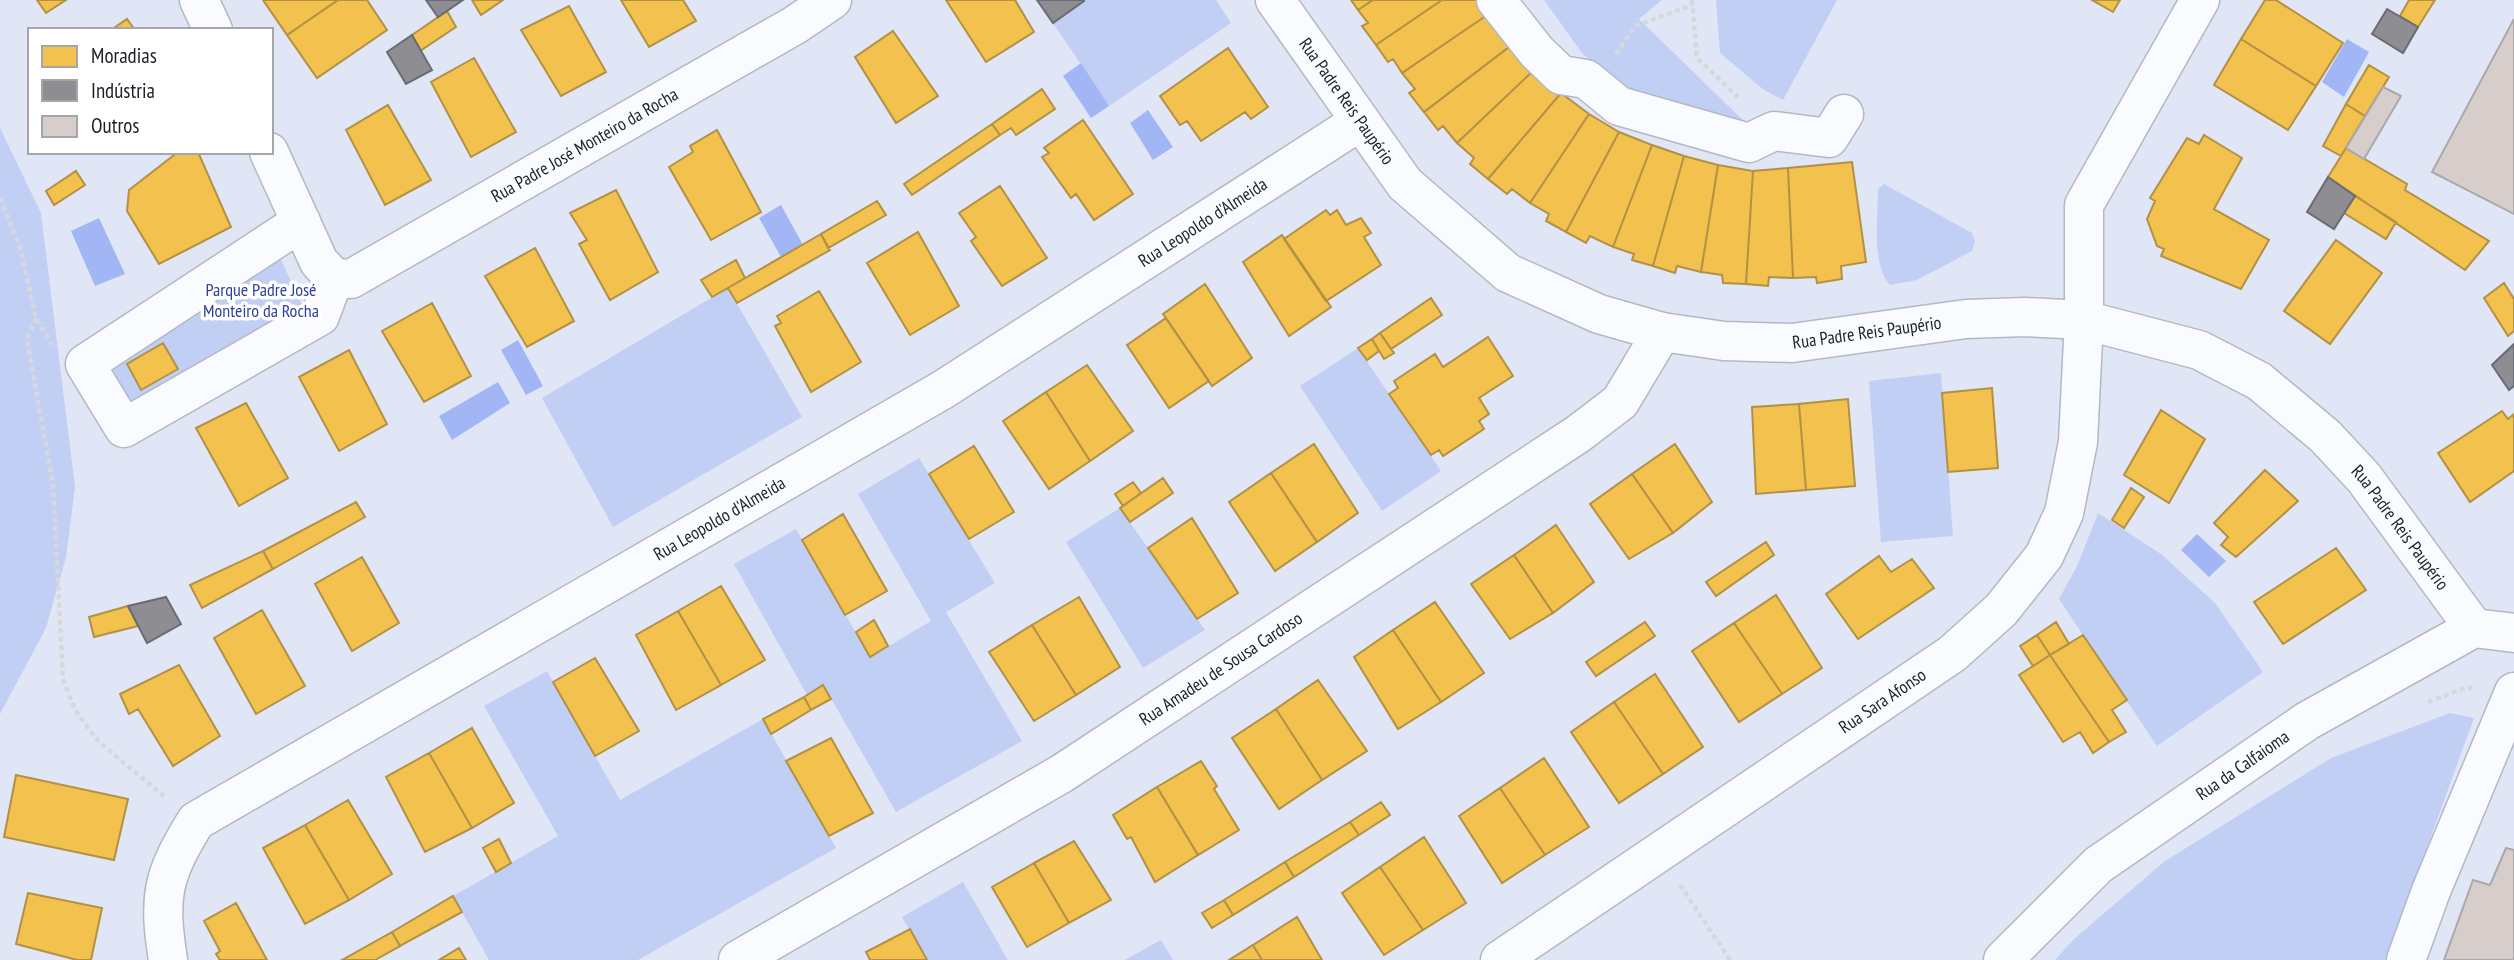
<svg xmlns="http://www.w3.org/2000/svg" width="2514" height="960" font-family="'PT Sans Narrow',sans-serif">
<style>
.green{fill:#c2cff5}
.water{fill:#a2b6f5}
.homes{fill:#f2c14e;stroke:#b29144;stroke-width:2}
.industry{fill:#8d8d92;stroke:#6b6c73;stroke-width:2}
.building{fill:#d7cecb;stroke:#aaa8ac;stroke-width:2}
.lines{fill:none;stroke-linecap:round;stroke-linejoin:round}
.minor-casing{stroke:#b3b8c4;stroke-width:41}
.path{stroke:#d6d8dc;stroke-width:4.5;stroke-dasharray:5 3.5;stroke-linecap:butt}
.minor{stroke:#fafbfe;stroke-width:38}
.labels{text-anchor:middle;stroke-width:7;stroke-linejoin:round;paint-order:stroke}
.street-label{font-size:18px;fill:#1d202b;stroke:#fff}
.park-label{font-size:18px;fill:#2d3f9d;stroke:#fff}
</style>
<rect width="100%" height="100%" fill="#e0e6f6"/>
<path class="green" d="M 1086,0 L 1216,0 L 1231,23 L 1109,106 L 1053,23 Z
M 1544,0 L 1662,0 L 1639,19 L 1754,131 L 1624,89 L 1582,53 Z
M 1716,0 L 1837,0 L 1783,100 L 1764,90 L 1720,53 Z
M 0,128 L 41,213 L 75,487 L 66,557 L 46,628 L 0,714 Z
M 1884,184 L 1972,233 L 1975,242 L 1972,251 L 1917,280 L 1890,285 C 1871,264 1878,217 1878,189 Z
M 275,257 L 281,260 L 302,305 L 128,417 L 95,365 Z
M 728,288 L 802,417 L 613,527 L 542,398 Z
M 1358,348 L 1441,471 L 1382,511 L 1300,386 Z
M 1941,373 L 1953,536 L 1881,542 L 1869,381 Z
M 919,458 L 995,583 L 946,612 L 1022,741 L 896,812 L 824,686 L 807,695 L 734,564 L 796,529 L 870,657 L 931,621 L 858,494 Z
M 1120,508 L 1205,630 L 1143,668 L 1066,542 Z
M 2098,513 L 2161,554 L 2215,603 L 2263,672 L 2157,746 L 2059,599 L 2078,564 Z
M 547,671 L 620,800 L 763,719 L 836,848 L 638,960 L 489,960 L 453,896 L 558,836 L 484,706 Z
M 2450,713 L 2474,718 L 2386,960 L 2055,960 L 2074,939 L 2165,861 L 2331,758 Z
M 963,882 L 1008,960 L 927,960 L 902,917 Z
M 1161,940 L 1173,960 L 1125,960 Z"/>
<path class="water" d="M 2347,39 L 2369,52 L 2344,97 L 2322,82 Z
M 1081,63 L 1109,106 L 1091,118 L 1063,76 Z
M 1148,110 L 1173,147 L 1153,160 L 1130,123 Z
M 781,205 L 803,245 L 781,257 L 759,218 Z
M 99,218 L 125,274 L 95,286 L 71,231 Z
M 518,340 L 543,386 L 526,395 L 501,350 Z
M 498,382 L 510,403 L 452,440 L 439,416 Z
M 2197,534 L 2226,561 L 2209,577 L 2181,550 Z"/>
<path class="homes" d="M 37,0 L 66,0 L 46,13 Z
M 263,0 L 338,0 L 287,35 Z
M 338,0 L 367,0 L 387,30 L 317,78 L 287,35 Z
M 472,0 L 503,0 L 481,15 Z
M 621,0 L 683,0 L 696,21 L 649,47 Z
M 946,0 L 1015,0 L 1034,32 L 986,62 Z
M 1351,0 L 1373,0 L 1358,10 Z
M 1373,0 L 1442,0 L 1376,45 L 1362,26 L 1368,23 L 1358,10 Z
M 1442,0 L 1481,0 L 1490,13 L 1402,73 L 1393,59 L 1388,62 L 1376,45 Z
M 2092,0 L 2120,0 L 2113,12 Z
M 2265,0 L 2276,0 L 2343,43 L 2316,86 L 2241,39 Z
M 2409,0 L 2435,0 L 2418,27 L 2400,16 Z
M 569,6 L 606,72 L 561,96 L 521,30 Z
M 447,11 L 456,27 L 420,51 L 412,35 Z
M 1490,13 L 1513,44 L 1424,112 L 1409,93 L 1415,89 L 1402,73 Z
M 127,19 L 135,30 L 111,30 Z
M 893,31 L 938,96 L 896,123 L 855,57 Z
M 2241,39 L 2316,86 L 2288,130 L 2214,85 Z
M 1513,44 L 1534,70 L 1457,143 L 1443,126 L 1438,130 L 1424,112 Z
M 1228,48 L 1268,107 L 1251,119 L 1245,112 L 1201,141 L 1187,121 L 1180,125 L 1160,96 Z
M 474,58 L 516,132 L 471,157 L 431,82 Z
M 2369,65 L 2389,77 L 2365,116 L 2346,104 Z
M 1534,70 L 1561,93 L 1488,179 L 1470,164 L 1474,158 L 1457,143 Z
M 1042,89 L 1055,109 L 1016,135 L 1011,128 L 1000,135 L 992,124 Z
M 1561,93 L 1589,114 L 1530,203 L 1512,189 L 1507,194 L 1488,179 Z
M 2346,104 L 2365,116 L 2341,156 L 2323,146 Z
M 388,105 L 431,180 L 385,205 L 346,130 Z
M 1589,114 L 1619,132 L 1566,232 L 1546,221 L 1549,214 L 1530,203 Z
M 1083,120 L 1133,194 L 1094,220 L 1076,194 L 1071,198 L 1042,157 L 1049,153 L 1044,148 Z
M 992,124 L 1000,135 L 912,195 L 904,184 Z
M 717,130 L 761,212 L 711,240 L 669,167 L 693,152 L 690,146 Z
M 1619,132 L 1652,145 L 1613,247 L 1590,236 L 1586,243 L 1566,232 Z
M 2204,135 L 2242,158 L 2214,209 L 2269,240 L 2241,289 L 2161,256 L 2164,249 L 2157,246 L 2147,219 L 2155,201 L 2150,198 L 2187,138 L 2199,144 Z
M 1652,145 L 1684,156 L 1653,266 L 1632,260 L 1634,254 L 1613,247 Z
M 2346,148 L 2407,184 L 2405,190 L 2489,241 L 2465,270 L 2328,177 Z
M 178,152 L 198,152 L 231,227 L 159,264 L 127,211 L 129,190 Z
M 1684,156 L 1718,165 L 1701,272 L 1677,266 L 1675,273 L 1653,266 Z
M 1852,162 L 1866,262 L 1841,266 L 1842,279 L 1817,283 L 1816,277 L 1793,278 L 1788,168 Z
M 1718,165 L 1753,171 L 1746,284 L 1723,283 L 1722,275 L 1701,272 Z
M 1788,168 L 1793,278 L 1769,277 L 1768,286 L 1746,284 L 1753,171 Z
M 76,171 L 85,185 L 54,205 L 46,191 Z
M 1000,186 L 1047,258 L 1002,286 L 971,241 L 976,237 L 959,213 Z
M 616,190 L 658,272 L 610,300 L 579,244 L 587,240 L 570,213 Z
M 2355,196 L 2396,222 L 2386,239 L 2344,213 Z
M 877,201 L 886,215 L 828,248 L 821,234 Z
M 1326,210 L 1330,215 L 1337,210 L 1346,225 L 1361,218 L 1371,233 L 1364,237 L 1381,265 L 1326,301 L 1284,239 Z
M 918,232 L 959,306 L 910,335 L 867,263 Z
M 821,234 L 830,250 L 737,303 L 728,288 Z
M 1282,235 L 1331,307 L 1289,336 L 1243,262 Z
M 2336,240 L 2382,273 L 2330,344 L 2284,311 Z
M 535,248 L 574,321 L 527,347 L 485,276 Z
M 736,260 L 745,278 L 712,297 L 701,280 Z
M 2504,283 L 2514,299 L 2514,331 L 2508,336 L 2484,298 Z
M 1205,284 L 1252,358 L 1212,386 L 1163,314 Z
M 819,291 L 861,362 L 811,392 L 775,326 L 781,323 L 777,316 Z
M 1431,298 L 1442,315 L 1391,349 L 1380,333 Z
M 432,303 L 471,376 L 424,402 L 382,331 Z
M 1166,318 L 1209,381 L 1169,408 L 1127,345 Z
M 1380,333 L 1394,353 L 1384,359 L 1372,339 Z
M 1488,337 L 1513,376 L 1479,398 L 1489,414 L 1479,421 L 1484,429 L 1443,456 L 1439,450 L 1431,455 L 1389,394 L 1398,388 L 1394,381 L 1435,354 L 1443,367 Z
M 1372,339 L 1379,351 L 1367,360 L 1358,348 Z
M 163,343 L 178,369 L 141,390 L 127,364 Z
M 349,350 L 387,424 L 339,451 L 299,377 Z
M 1087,365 L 1133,431 L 1090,461 L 1046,392 Z
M 1992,388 L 1998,468 L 1948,472 L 1942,393 Z
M 1046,392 L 1090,461 L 1049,489 L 1003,421 Z
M 1848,399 L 1855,486 L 1806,490 L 1799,404 Z
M 246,403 L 288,478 L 239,506 L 196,428 Z
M 1799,404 L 1806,490 L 1756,494 L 1752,407 Z
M 2161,410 L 2205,439 L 2169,503 L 2124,475 Z
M 2502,411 L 2508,419 L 2514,414 L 2514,471 L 2470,502 L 2438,453 Z
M 1314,444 L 1358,513 L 1317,542 L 1271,473 Z
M 1675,444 L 1712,502 L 1673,533 L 1632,474 Z
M 974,446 L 1014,512 L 969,539 L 929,474 Z
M 2265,470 L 2298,501 L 2236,557 L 2221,545 L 2228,537 L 2214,523 Z
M 1271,473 L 1317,542 L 1275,571 L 1229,502 Z
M 1632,474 L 1673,533 L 1629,559 L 1590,504 Z
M 1163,478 L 1173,493 L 1130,522 L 1120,508 Z
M 1133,482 L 1141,493 L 1123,506 L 1115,494 Z
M 2131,488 L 2144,497 L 2124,528 L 2112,520 Z
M 356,502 L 365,517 L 273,569 L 263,551 Z
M 843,514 L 887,591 L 845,615 L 802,540 Z
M 1192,518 L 1238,593 L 1197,619 L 1148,548 Z
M 1556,525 L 1594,582 L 1553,613 L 1514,555 Z
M 1766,542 L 1774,555 L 1716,596 L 1706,582 Z
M 2336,548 L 2366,590 L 2283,644 L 2254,602 Z
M 263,551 L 273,569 L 202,608 L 190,585 Z
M 1514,555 L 1553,613 L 1510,639 L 1471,584 Z
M 1879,556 L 1891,572 L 1912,559 L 1934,588 L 1858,639 L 1826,594 Z
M 362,557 L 399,623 L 352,651 L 315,584 Z
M 721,586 L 765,660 L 721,685 L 678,611 Z
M 1776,595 L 1822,668 L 1782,694 L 1734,623 Z
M 1079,597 L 1120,667 L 1076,695 L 1032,625 Z
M 1435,602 L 1484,673 L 1441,702 L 1393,630 Z
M 128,606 L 138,626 L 94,637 L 89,617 Z
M 262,610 L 305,686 L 256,714 L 214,638 Z
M 678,611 L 721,685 L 676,710 L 636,635 Z
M 874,620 L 888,646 L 870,657 L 856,632 Z
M 1645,622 L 1655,636 L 1596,676 L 1586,662 Z
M 2056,622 L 2069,644 L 2050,655 L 2037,635 Z
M 1734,623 L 1782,694 L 1739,722 L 1692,651 Z
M 1032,625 L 1076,695 L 1034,721 L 989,652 Z
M 1393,630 L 1441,702 L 1398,729 L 1354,657 Z
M 2037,635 L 2050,655 L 2033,666 L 2020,646 Z
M 2083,635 L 2127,700 L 2112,710 L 2126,732 L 2109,742 L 2050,655 Z
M 2050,655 L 2109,742 L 2093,753 L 2080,732 L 2063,742 L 2019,675 Z
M 595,658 L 639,731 L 595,756 L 553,682 Z
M 179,665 L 220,736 L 173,766 L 138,709 L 129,714 L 120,694 Z
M 1655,674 L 1703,747 L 1663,774 L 1614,702 Z
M 1318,680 L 1367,751 L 1322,780 L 1276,709 Z
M 823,685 L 831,699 L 811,710 L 804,697 Z
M 804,697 L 811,710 L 771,734 L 763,719 Z
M 1614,702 L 1663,774 L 1619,803 L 1571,732 Z
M 1276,709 L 1322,780 L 1279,809 L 1232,738 Z
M 472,728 L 514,803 L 472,828 L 429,753 Z
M 831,738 L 873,813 L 829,836 L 786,761 Z
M 429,753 L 472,828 L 425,852 L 386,777 Z
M 1544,758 L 1589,827 L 1545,855 L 1500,788 Z
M 1201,761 L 1217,786 L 1214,789 L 1239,830 L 1198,855 L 1157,787 Z
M 16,775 L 128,799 L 114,860 L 4,837 Z
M 1157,787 L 1198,855 L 1155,882 L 1131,837 L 1127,839 L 1113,815 Z
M 1500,788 L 1545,855 L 1502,883 L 1459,816 Z
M 348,800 L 392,874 L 349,900 L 305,825 Z
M 1381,802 L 1390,815 L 1359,835 L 1350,822 Z
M 1350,822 L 1359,835 L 1294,877 L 1285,862 Z
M 305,825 L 349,900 L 305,924 L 263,848 Z
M 1424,837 L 1466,903 L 1423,930 L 1380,867 Z
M 499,839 L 511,863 L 496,872 L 483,848 Z
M 1074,841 L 1111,900 L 1069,923 L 1034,863 Z
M 1285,862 L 1294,877 L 1233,915 L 1224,900 Z
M 1034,863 L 1069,923 L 1027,947 L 992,887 Z
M 1380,867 L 1423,930 L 1384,955 L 1342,893 Z
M 28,893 L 102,908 L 91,960 L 77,960 L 16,944 Z
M 453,896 L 462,912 L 400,946 L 392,932 Z
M 1224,900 L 1233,915 L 1212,928 L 1202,913 Z
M 236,903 L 267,960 L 220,960 L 216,954 L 220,951 L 204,921 Z
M 1297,917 L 1322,960 L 1262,960 L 1253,945 Z
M 910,929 L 927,960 L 870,960 L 866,952 Z
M 392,932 L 400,946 L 375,960 L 342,960 Z
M 1253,945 L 1262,960 L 1229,960 Z
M 459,948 L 466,960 L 439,960 Z"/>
<path class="industry" d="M 426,0 L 463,0 L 438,17 Z
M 1037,0 L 1084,0 L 1084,1 L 1053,23 Z
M 2387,9 L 2418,27 L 2403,53 L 2372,34 Z
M 412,35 L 432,70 L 406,84 L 387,52 Z
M 2328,177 L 2355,196 L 2334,229 L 2307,212 Z
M 2514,344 L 2514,386 L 2509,390 L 2492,365 Z
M 166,597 L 181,624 L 147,643 L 128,606 Z"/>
<path class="building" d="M 2514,19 L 2514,214 L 2432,172 Z
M 2383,87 L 2401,96 L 2364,159 L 2346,148 Z
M 2506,848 L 2514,850 L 2514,960 L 2444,960 L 2473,880 L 2490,885 Z"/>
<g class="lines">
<defs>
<g id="minor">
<path d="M 199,0 L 213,30"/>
<path id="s1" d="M 1275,0 L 1405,184 L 1508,273 L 1599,314 L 1662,332 L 1724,341 L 1792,343 L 1966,319 L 2025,317 L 2084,320 L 2199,350 L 2259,381 L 2325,436 L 2364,478 L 2474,628"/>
<path d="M 1496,0 L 1537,52 L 1561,75 L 1586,79 L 1619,106 L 1749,143 L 1774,131 L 1829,138 L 1844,114"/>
<path id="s2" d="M 269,152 L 319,262 L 334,278 L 351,279 L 795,25 L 832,0"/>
<path d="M 301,222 L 85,364 L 124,428 L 320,316 L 334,278"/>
<path id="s3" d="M 168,960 C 158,896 162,876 196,821 L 944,389 L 1359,122"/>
<path id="s4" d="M 738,960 L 1061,774 L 1578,434 L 1620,402 L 1662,332"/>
<path id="s5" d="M 1500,960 L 1952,654 L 2001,610 L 2044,556 L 2064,513 L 2078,442 L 2084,320 L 2084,205 L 2200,0"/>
<path id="s6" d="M 2003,960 L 2098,865 L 2307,721 L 2474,628 L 2514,633"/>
<path d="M 2406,960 L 2431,891 L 2514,692"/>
</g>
</defs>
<use href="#minor" class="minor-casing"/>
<path class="path" d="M 1692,0 L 1697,58 L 1738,97
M 1616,54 L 1635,26 L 1692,5
M 0,198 L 20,247 L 36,318 L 52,345
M 36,318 L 27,339 L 53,485 L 63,679 L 75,710 L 99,742 L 165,797
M 2428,702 L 2465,688 L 2472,688
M 1680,885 L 1730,960"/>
<use href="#minor" class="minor"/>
</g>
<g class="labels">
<g class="street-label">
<text dy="6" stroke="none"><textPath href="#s1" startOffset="124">Rua Padre Reis Paupério</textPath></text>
<text dy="6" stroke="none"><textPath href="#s2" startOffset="429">Rua Padre José Monteiro da Rocha</textPath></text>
<text dy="6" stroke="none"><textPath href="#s3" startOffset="1318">Rua Leopoldo d'Almeida</textPath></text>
<text dy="6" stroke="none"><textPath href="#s1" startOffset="733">Rua Padre Reis Paupério</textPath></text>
<text dy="6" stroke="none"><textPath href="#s3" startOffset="751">Rua Leopoldo d'Almeida</textPath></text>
<text dy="6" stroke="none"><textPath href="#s1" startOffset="1342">Rua Padre Reis Paupério</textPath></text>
<text dy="6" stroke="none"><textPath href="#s4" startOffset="564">Rua Amadeu de Sousa Cardoso</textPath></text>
<text dy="6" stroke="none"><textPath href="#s5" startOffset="462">Rua Sara Afonso</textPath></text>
<text dy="6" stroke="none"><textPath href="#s6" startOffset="310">Rua da Calfaioma</textPath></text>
</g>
<g class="park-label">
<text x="261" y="296">Parque Padre José<tspan x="261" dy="21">Monteiro da Rocha</tspan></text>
</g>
</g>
<rect x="28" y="28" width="245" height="126" fill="#ffffff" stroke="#a5a6aa" stroke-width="2"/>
<rect x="42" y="46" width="35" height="21" fill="#f2c14e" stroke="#a5a6aa" stroke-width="2"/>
<text x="91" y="63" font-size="21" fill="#1d202b">Moradias</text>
<rect x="42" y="80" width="35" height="21" fill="#8d8d92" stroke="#a5a6aa" stroke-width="2"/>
<text x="91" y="98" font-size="21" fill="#1d202b">Indústria</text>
<rect x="42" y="116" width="35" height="21" fill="#d7cecb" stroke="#a5a6aa" stroke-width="2"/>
<text x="91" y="133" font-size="21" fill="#1d202b">Outros</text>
</svg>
